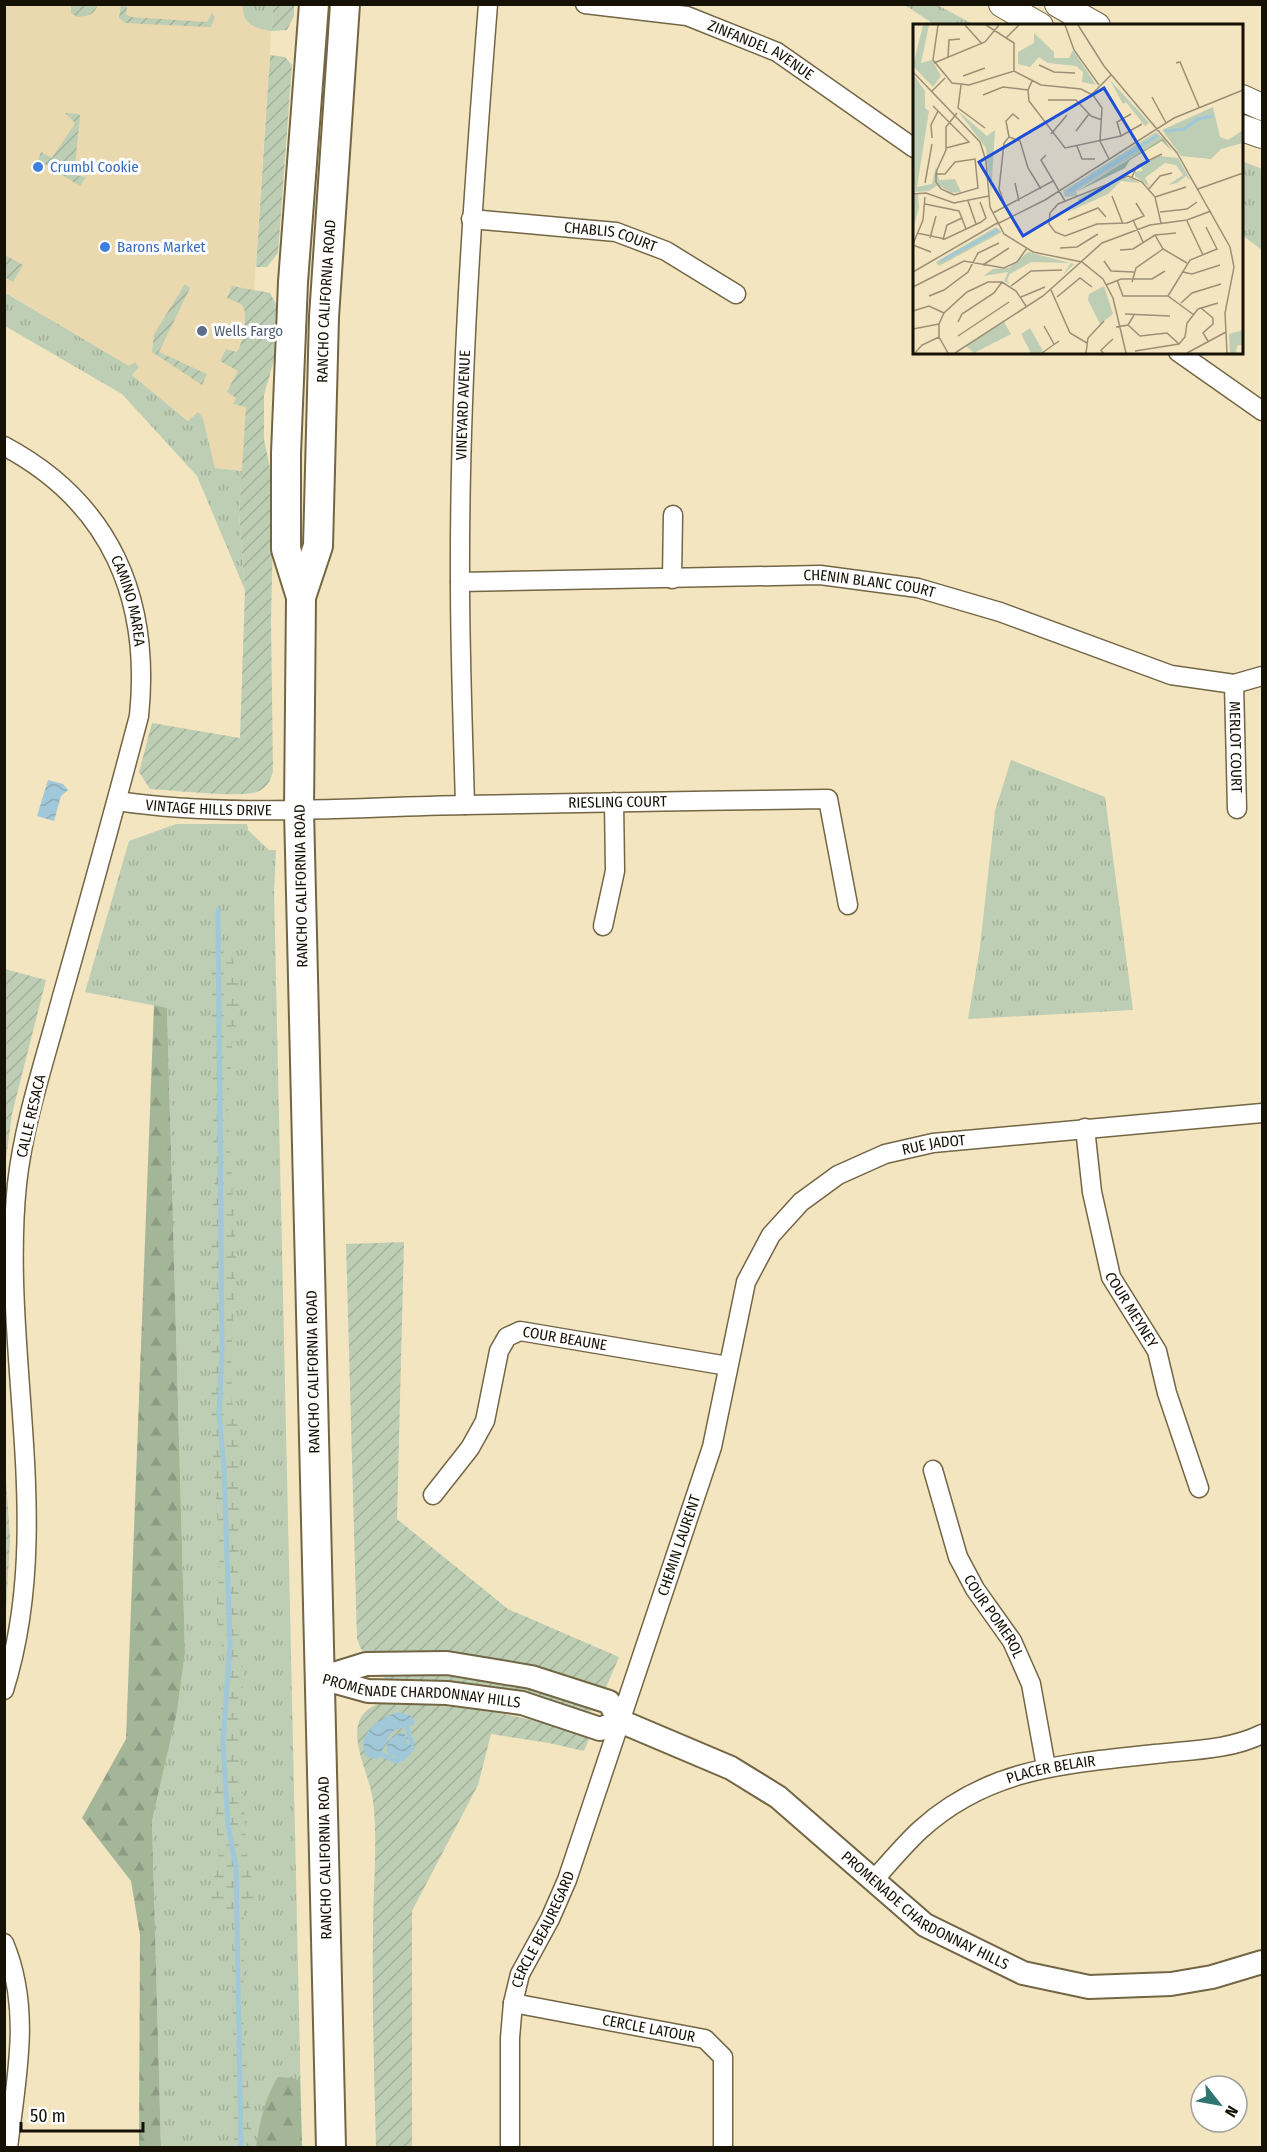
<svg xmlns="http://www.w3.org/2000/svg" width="1267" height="2152" font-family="'Fira Sans Condensed',sans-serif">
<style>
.built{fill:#ead9ae}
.grass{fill:url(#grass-tufts)}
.forest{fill:url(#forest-firs)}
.wetland{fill:url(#wetland-marsh)}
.garden{fill:url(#garden-furrows)}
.water{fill:url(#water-waves)}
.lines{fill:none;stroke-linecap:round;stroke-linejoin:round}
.stream{stroke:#a1c8d8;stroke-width:5}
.minor-casing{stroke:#736645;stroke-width:21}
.tertiary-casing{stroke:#736645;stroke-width:26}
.secondary-casing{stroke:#736645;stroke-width:28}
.primary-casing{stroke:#736645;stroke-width:32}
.minor{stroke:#fff;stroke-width:18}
.tertiary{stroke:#fff;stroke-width:22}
.secondary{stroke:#fff;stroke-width:26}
.primary{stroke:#fff;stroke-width:28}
.shop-dot{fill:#3f7fe0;stroke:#fff;stroke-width:2}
.service-dot{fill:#5c6f8a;stroke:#fff;stroke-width:2}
.labels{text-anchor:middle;stroke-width:6;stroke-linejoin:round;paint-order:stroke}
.street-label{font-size:15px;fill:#161105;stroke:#fff}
.shop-label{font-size:15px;fill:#366cbe;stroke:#fff;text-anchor:start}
.service-label{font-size:15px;fill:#4e5e75;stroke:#fff;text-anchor:start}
.inset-river{fill:none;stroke:#a1c8d8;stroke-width:3}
.inset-road{fill:none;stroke:#9b9076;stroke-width:1.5}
.view{fill:#1d4ed8;fill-opacity:0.15;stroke:#1d4ed8;stroke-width:3}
.inset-edge{fill:none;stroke:#161105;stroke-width:3}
</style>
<defs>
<pattern id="grass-tufts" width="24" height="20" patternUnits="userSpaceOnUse" patternTransform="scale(1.5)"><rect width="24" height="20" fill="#bdceb4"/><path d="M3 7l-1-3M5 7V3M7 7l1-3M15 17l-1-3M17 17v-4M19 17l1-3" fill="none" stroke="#a2b099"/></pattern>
<pattern id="forest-firs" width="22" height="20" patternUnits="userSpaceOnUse" patternTransform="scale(1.5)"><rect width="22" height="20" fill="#a3b698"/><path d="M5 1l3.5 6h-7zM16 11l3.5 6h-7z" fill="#8c9b82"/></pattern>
<pattern id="wetland-marsh" width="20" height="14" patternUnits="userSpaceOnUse" patternTransform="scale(1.5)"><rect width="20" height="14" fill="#bdceb4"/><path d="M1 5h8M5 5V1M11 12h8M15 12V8" fill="none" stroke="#a2b099"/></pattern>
<pattern id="garden-furrows" width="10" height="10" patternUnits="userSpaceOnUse" patternTransform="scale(1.5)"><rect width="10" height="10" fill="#bdceb4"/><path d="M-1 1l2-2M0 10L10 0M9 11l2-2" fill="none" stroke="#a2b099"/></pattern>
<pattern id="water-waves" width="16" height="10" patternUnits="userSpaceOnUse" patternTransform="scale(1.5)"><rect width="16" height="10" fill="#a1c8d8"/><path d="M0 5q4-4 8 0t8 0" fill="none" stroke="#8aabb8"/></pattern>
</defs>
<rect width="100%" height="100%" fill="#f4e5c1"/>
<path class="built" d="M 4,5 L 273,5 L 242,471 L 215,468 L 203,418 L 189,421 L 132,375 L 139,367 L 134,362 L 130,367 L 5,292 Z"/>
<path class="grass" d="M 243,5 L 273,5 L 272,31 C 256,29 241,24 243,5 Z
M 905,5 L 937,5 L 975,25 L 935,25 Z
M 1242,161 L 1262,169 L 1262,250 L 1242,235 Z
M 4,292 L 129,366 L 135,362 L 139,367 L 132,375 L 188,421 L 198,412 L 203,418 L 215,468 L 242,471 L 239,514 L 245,590 L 197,476 L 122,394 L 5,326 Z
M 1011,760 L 1105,797 L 1133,1010 L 968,1019 L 980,947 L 995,811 Z
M 176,824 L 247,824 L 248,830 L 269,850 L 276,850 L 274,891 L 302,2147 L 161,2147 L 152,1821 L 177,1712 L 185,1653 L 167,1008 L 85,992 L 129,841 Z"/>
<path class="forest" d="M 154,1005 L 167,1008 L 185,1653 L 177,1712 L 152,1821 L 161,2147 L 139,2148 L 140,1935 L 131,1881 L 82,1818 L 126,1739 Z
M 278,2077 L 293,2078 L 300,2081 L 302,2147 L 256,2147 C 260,2122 264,2099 278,2077 Z"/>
<path class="wetland" d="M 218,945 L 230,947 L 242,1001 L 232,1044 L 228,1112 L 236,1257 L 231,1363 L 232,1401 L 244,1453 L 239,1464 L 239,1640 L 244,1678 L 238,1719 L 248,1867 L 259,1901 L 244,1909 L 243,2020 L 253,2148 L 234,2147 L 232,1917 L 228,1909 L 208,1905 L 208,1893 L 219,1865 L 214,1786 L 225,1665 L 216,1614 L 220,1558 L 210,1410 L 212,1319 L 210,1271 L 214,1184 L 211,953 L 213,946 Z"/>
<path class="garden" d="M 71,5 L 98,5 C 94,15 88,16 77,17 L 71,13 Z
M 121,5 L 127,7 L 126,14 L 131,17 L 207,22 L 212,13 L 215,17 L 211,27 L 207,27 L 125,23 L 119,18 Z
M 273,5 L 294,5 L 294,16 L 287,30 L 272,31 Z
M 270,55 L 285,57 L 292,65 L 278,253 L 267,267 L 256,267 Z
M 65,113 L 79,114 L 80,116 L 74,175 L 86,177 L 80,186 L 38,160 L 41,152 L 52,158 L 75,123 Z
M 5,255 L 23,265 L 13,282 L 5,277 Z
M 185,284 L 190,288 L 159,352 L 207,374 L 202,385 L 152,352 L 154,334 Z
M 232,286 L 270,293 L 276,304 L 274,360 L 264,395 L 264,439 L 274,488 L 271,620 L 273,771 C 271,780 267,788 257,792 C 241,798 171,790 150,789 L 139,772 L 152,723 L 240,738 L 245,590 L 239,514 L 246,407 L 233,404 L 236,398 L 227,392 L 238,371 L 220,361 L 226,349 L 236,352 C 243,348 248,313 243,307 C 240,302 232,300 227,298 Z
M 5,969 L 46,980 L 12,1114 L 5,1166 Z
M 404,1242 L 397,1519 L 508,1609 L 619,1657 L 604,1692 L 372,1658 L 361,1649 L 357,1639 L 346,1244 Z
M 4,1447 L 10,1539 L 5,1629 L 4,1629 Z
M 433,1672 L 527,1685 L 592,1707 L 592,1710 L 587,1714 L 525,1695 L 479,1686 L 386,1681 L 384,1678 L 387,1673 Z
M 378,1704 C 439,1703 496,1709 554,1726 C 565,1729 580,1731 589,1739 L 584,1751 L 549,1743 L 491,1734 L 478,1785 L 412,1911 L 412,2147 L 376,2147 C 374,2075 372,2002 373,1929 C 373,1888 378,1842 373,1801 C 370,1771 336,1720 378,1704 Z"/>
<path class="water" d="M 48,780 L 63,784 L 68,790 L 61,796 L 54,821 L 37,816 Z
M 399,1712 L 411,1716 L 415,1722 L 413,1725 L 395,1730 L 390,1734 L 379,1758 L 374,1759 L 366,1756 C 356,1734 379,1717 399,1712 Z
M 401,1732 L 405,1734 L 408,1744 L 412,1743 L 415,1748 L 405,1760 L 398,1763 L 396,1757 L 389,1755 L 386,1748 L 390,1739 Z"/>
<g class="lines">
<path class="stream" d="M 218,910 L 222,1351 L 219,1415 L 224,1467 L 230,1645 L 223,1742 L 228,1825 L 236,1867 L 241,2148
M 407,1728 L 412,1743
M 381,1754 L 396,1761"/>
<defs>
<g id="minor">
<path id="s1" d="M 585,4 L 687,16 L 777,52 L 914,148"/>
<path id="s2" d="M 471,219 L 616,232 L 666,251 L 736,294"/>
<path d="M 1178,352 L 1262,411"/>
<path id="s3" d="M 4,446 C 111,503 151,599 139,716 C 114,811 88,905 61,1000 C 45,1060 24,1121 17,1184 C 0,1352 56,1525 4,1690"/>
<path d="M 672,579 L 673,515"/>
<path id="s4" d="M 460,582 L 820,575 L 918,588 L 1000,612 L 1171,675 L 1234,684 L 1262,676"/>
<path id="s5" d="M 1234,684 L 1237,809"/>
<path id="s6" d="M 117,801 C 232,818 349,807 465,805 C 586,802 707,801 828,799 L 848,905"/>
<path id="s7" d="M 465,805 C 463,730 460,656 460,582 C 459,389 473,196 488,4"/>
<path d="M 603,926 L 615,871 L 614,802"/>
<path id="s8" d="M 1085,1128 L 1092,1192 L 1111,1277 L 1157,1351 L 1167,1393 L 1199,1488"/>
<path id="s9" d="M 933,1470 L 958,1557 L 975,1589 L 1012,1641 L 1031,1684 L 1046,1767"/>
<path id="s10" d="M 433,1495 L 470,1448 L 485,1421 L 499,1351 L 507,1337 L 520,1331 L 728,1366"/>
<path id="s11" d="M 873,1881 C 888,1864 903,1846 920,1830 C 989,1767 1067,1764 1155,1754 C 1191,1750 1230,1750 1262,1734"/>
<path d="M 4,1943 C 32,2009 16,2079 8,2148"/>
<path id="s12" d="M 513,2003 L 705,2039 L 723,2057 L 723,2148"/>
<path id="s13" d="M 510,2148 L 510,2038 L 513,2003 L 520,1974 L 550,1919 L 567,1880 L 712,1447 L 746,1282 L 771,1235 L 801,1202 L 838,1175 L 885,1154 L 933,1143 L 1262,1113"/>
</g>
<g id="tertiary">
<path id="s14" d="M 321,1678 L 366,1664 L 447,1663 L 531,1677 L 609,1702 L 620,1721 L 731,1768 L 778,1797 L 925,1925 L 1023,1973 L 1089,1987 L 1171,1984 L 1212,1977 L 1262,1962"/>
<path id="s15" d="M 321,1678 L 368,1691 L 447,1693 L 522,1703 L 600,1729 L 620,1721"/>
</g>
<path id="secondary" d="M 1002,4 L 1040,26
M 1058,4 L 1097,26
M 1242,98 L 1262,107
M 1242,128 L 1262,135"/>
<g id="primary">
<path d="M 301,597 L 286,549 L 286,453 L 293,282 L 314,4"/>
<path id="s16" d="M 331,2148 L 299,810 L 301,597 L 318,546 L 324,317 L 345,4"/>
</g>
</defs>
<use href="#minor" class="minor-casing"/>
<use href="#tertiary" class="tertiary-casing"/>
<use href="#secondary" class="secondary-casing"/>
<use href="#primary" class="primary-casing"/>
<use href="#minor" class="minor"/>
<use href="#tertiary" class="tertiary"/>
<use href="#secondary" class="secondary"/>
<use href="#primary" class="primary"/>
</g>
<g class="shop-dot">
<circle cx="38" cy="167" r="6"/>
<circle cx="105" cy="247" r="6"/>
</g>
<circle class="service-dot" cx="202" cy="331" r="6"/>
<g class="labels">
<g class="street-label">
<text dy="5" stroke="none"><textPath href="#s1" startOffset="184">ZINFANDEL AVENUE</textPath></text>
<text dy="5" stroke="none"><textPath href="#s2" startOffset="141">CHABLIS COURT</textPath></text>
<text dy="5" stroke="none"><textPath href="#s16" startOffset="1850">RANCHO CALIFORNIA ROAD</textPath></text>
<text dy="5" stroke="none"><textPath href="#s7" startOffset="400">VINEYARD AVENUE</textPath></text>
<text dy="5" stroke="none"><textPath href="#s4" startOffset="410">CHENIN BLANC COURT</textPath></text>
<text dy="5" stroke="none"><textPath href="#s3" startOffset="206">CAMINO MAREA</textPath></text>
<text dy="5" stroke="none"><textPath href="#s5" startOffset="63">MERLOT COURT</textPath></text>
<text dy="5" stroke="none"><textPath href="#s6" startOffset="501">RIESLING COURT</textPath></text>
<text dy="5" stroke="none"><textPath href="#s6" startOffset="92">VINTAGE HILLS DRIVE</textPath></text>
<text transform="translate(301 886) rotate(-91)" y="5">RANCHO CALIFORNIA ROAD</text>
<text transform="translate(31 1116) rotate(-77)" y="5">CALLE RESACA</text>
<text dy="5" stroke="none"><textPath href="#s13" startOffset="1150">RUE JADOT</textPath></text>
<text dy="5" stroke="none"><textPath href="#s8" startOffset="190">COUR MEYNEY</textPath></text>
<text dy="5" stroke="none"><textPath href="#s10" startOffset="238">COUR BEAUNE</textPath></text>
<text transform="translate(313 1372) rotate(-91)" y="5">RANCHO CALIFORNIA ROAD</text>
<text dy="5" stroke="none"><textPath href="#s13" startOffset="633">CHEMIN LAURENT</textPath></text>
<text dy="5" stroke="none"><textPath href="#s9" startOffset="160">COUR POMEROL</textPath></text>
<text dy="5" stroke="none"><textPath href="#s15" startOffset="102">PROMENADE CHARDONNAY HILLS</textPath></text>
<text dy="5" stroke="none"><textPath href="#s11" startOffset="216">PLACER BELAIR</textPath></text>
<text transform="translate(325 1858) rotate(-91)" y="5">RANCHO CALIFORNIA ROAD</text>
<text dy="5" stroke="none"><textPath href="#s14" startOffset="680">PROMENADE CHARDONNAY HILLS</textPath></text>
<text dy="5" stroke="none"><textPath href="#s13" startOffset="225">CERCLE BEAUREGARD</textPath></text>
<text dy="5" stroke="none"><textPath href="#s12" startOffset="138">CERCLE LATOUR</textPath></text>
</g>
<g class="shop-label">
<text x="50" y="172">Crumbl Cookie</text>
<text x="117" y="252">Barons Market</text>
</g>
<g class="service-label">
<text x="214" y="336">Wells Fargo</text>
</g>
</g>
<g transform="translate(913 24)">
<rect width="330" height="330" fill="#f4e5c1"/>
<path d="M 10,1 L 16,1 L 8,39 L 19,36 L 28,52 L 20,63 L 0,42 ZM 121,9 L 141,28 L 141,34 L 156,34 L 160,26 L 183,61 L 169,58 L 170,48 L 163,42 L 135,39 L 126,33 L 117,43 L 105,40 L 105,28 L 121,19 ZM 0,50 L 12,67 L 12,84 L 16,87 L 4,163 L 19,160 L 23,142 L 26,156 L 42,155 L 48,168 L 38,169 L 25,161 L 16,167 L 1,168 L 5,171 L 6,184 L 0,205 ZM 197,56 L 231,93 L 236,99 L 232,102 L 213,78 L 210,80 ZM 300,83 L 307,113 L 315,116 L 330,106 L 330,119 L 308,125 L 298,135 L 268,132 L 249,106 ZM 45,87 L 74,112 L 82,106 L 78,171 L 73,124 ZM 243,108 L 250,114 L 163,167 L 165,172 L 152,173 L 150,167 ZM 83,203 L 89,208 L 26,242 L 23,238 ZM 191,262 L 200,290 L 187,300 L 175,276 L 176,270 ZM 91,298 L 98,310 L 61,329 L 53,322 ZM 117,304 L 130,327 L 128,329 L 118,329 L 108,310 ZM 330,306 L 330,320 L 324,322 L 323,329 L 317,329 L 316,310 Z" fill="#bdceb4"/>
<path d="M 250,114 L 259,127 L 249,117 L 217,136 L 212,144 L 163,168 Z" fill="#a3b698"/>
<path d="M 246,132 L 265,134 L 278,157 L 273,152 L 264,159 L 255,161 L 270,151 L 263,141 L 252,139 L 232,154 L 237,163 L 222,152 L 222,148 L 229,147 L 228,141 ZM 217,154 L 227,159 L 208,157 L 195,170 L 153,189 L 166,180 L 165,175 L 204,155 ZM 115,228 L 161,240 L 150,251 L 158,239 L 118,238 L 97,250 L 94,256 L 97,260 L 91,257 L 95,248 L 70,252 L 80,245 L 96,244 Z" fill="#bdceb4"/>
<path class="inset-river" d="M 252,107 L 271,105 L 285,95 L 300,92M 155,168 L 244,112M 28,237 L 85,206"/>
<path class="inset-road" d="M 25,1 L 20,36 L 39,59 L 56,61 L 101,47 L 128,61 L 168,65 L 180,71 L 189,84 L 187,117 L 196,135M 52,1 L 69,20M 73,1 L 101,19 L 101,47M 152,1 L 161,26 L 186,61M 165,1 L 191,42 L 264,129 L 317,223 L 321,243 L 312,289 L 314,329M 93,14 L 106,1M 35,34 L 36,16 L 47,15M 21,39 L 72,18 L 86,1M 263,39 L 267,38 L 286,83M 126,41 L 141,48 L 162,49M 0,48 L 67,118 L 73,137 L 77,183 L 91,210 L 120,228 L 169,238 L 190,255 L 200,274 L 213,329M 50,52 L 72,44M 119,57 L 115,66 L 116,77 L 152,124 L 208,112 L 229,100M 48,61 L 45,84 L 72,104M 19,67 L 32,54M 179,70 L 198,51M 70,71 L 90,63 L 115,66M 239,73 L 253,99M 135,76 L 163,76 L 178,92 L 189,96M 20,82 L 56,118 L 33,124M 163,107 L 176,90M 138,110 L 154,91M 208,112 L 204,98 L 218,90M 96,113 L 107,117 L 115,144 L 128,165M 96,113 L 93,97 L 100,90 L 106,95M 19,114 L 18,101 L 25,87M 164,122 L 169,135 L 182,135M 133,131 L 128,136 L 152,177M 23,150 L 32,150 L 42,138 L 62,135 L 65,164 L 41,171 L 28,165 L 23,158 L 23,150 L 24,146 L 33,126 L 33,103 L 44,89M 219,153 L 224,142 L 249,130M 12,159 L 19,120M 102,159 L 106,177M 285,165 L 330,149M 235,166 L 247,152 L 259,149M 0,170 L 13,169 L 41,179 L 76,172M 199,172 L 210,200M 242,173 L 273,163M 55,177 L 63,200M 223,179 L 231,192 L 214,199 L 184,200 L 152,212 L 142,208 L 136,200 L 137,189 L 145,180 L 215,152 L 229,158 L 242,173 L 248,199M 12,180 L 46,187 L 53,205M 93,184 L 86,165 L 91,119 L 96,113M 247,188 L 274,185 L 284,178M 80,189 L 140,157M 155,196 L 185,184 L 193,193M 220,196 L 230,218M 274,197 L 290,231M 84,200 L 132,176 L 261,94 L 330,66M 4,209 L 32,215 L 68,198 L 73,194 L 67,178M 242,211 L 250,225 L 274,239M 17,214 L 23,192M 30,216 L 34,201 L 49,194M 0,220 L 10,196 L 12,173M 0,221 L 18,228M 147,224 L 164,223 L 185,210M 207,226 L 220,225 L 242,211 L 263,209M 191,237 L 198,247 L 221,248M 70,241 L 96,224M 0,248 L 86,198M 270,248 L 279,250 L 307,241M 204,256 L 210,272 L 255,272 L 281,291M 219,258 L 223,244 L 250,225M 193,261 L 208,255 L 239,255 L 252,247M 98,262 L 118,247 L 149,246M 0,263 L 51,237 L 91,244 L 104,238 L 114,224M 138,266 L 157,309 L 174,319M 16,272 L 31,266 L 55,248 L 65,229 L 86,219M 255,272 L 277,236 L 304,225 L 293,203M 108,273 L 132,263M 144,273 L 167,254 L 179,263M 268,279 L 279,269 L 308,260M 288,284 L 300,294 L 300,300 L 290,309 L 295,317M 0,287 L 16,282 L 31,289M 212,290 L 257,292M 45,298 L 49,290 L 81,269 L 89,258M 215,301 L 227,312 L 254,309 L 266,320M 131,302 L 141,320M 203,303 L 215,301 L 221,291M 0,305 L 26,300M 45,312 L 96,278M 222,327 L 266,320 L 272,313 L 274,299 L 285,285 L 305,279M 2,329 L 9,321 L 26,313M 35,329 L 26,313 L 26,300 L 31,289 L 54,268 L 75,258 L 89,258 L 103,267 L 113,282M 42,329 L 130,272 L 189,219 L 237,201 L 274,196 L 298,187M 129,329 L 146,317M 173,329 L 175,314 L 191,297M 190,329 L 188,326 L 200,315M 274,329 L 313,308"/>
<path class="view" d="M 191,64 L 235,137 L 110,212 L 66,138 Z"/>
<rect width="330" height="330" class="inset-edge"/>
</g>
<rect width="1267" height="2152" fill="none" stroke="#161105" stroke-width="12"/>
<g transform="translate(1219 2104) rotate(121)"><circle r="28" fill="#ffffff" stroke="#a2a09b" stroke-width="1.5"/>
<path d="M0-4.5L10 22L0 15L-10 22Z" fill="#2d7671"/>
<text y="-9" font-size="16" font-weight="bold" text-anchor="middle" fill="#161105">N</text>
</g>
<path d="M21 2122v9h122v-9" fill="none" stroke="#161105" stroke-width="3"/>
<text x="30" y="2122" font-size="18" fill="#161105" stroke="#ffffff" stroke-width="4.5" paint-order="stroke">50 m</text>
</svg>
